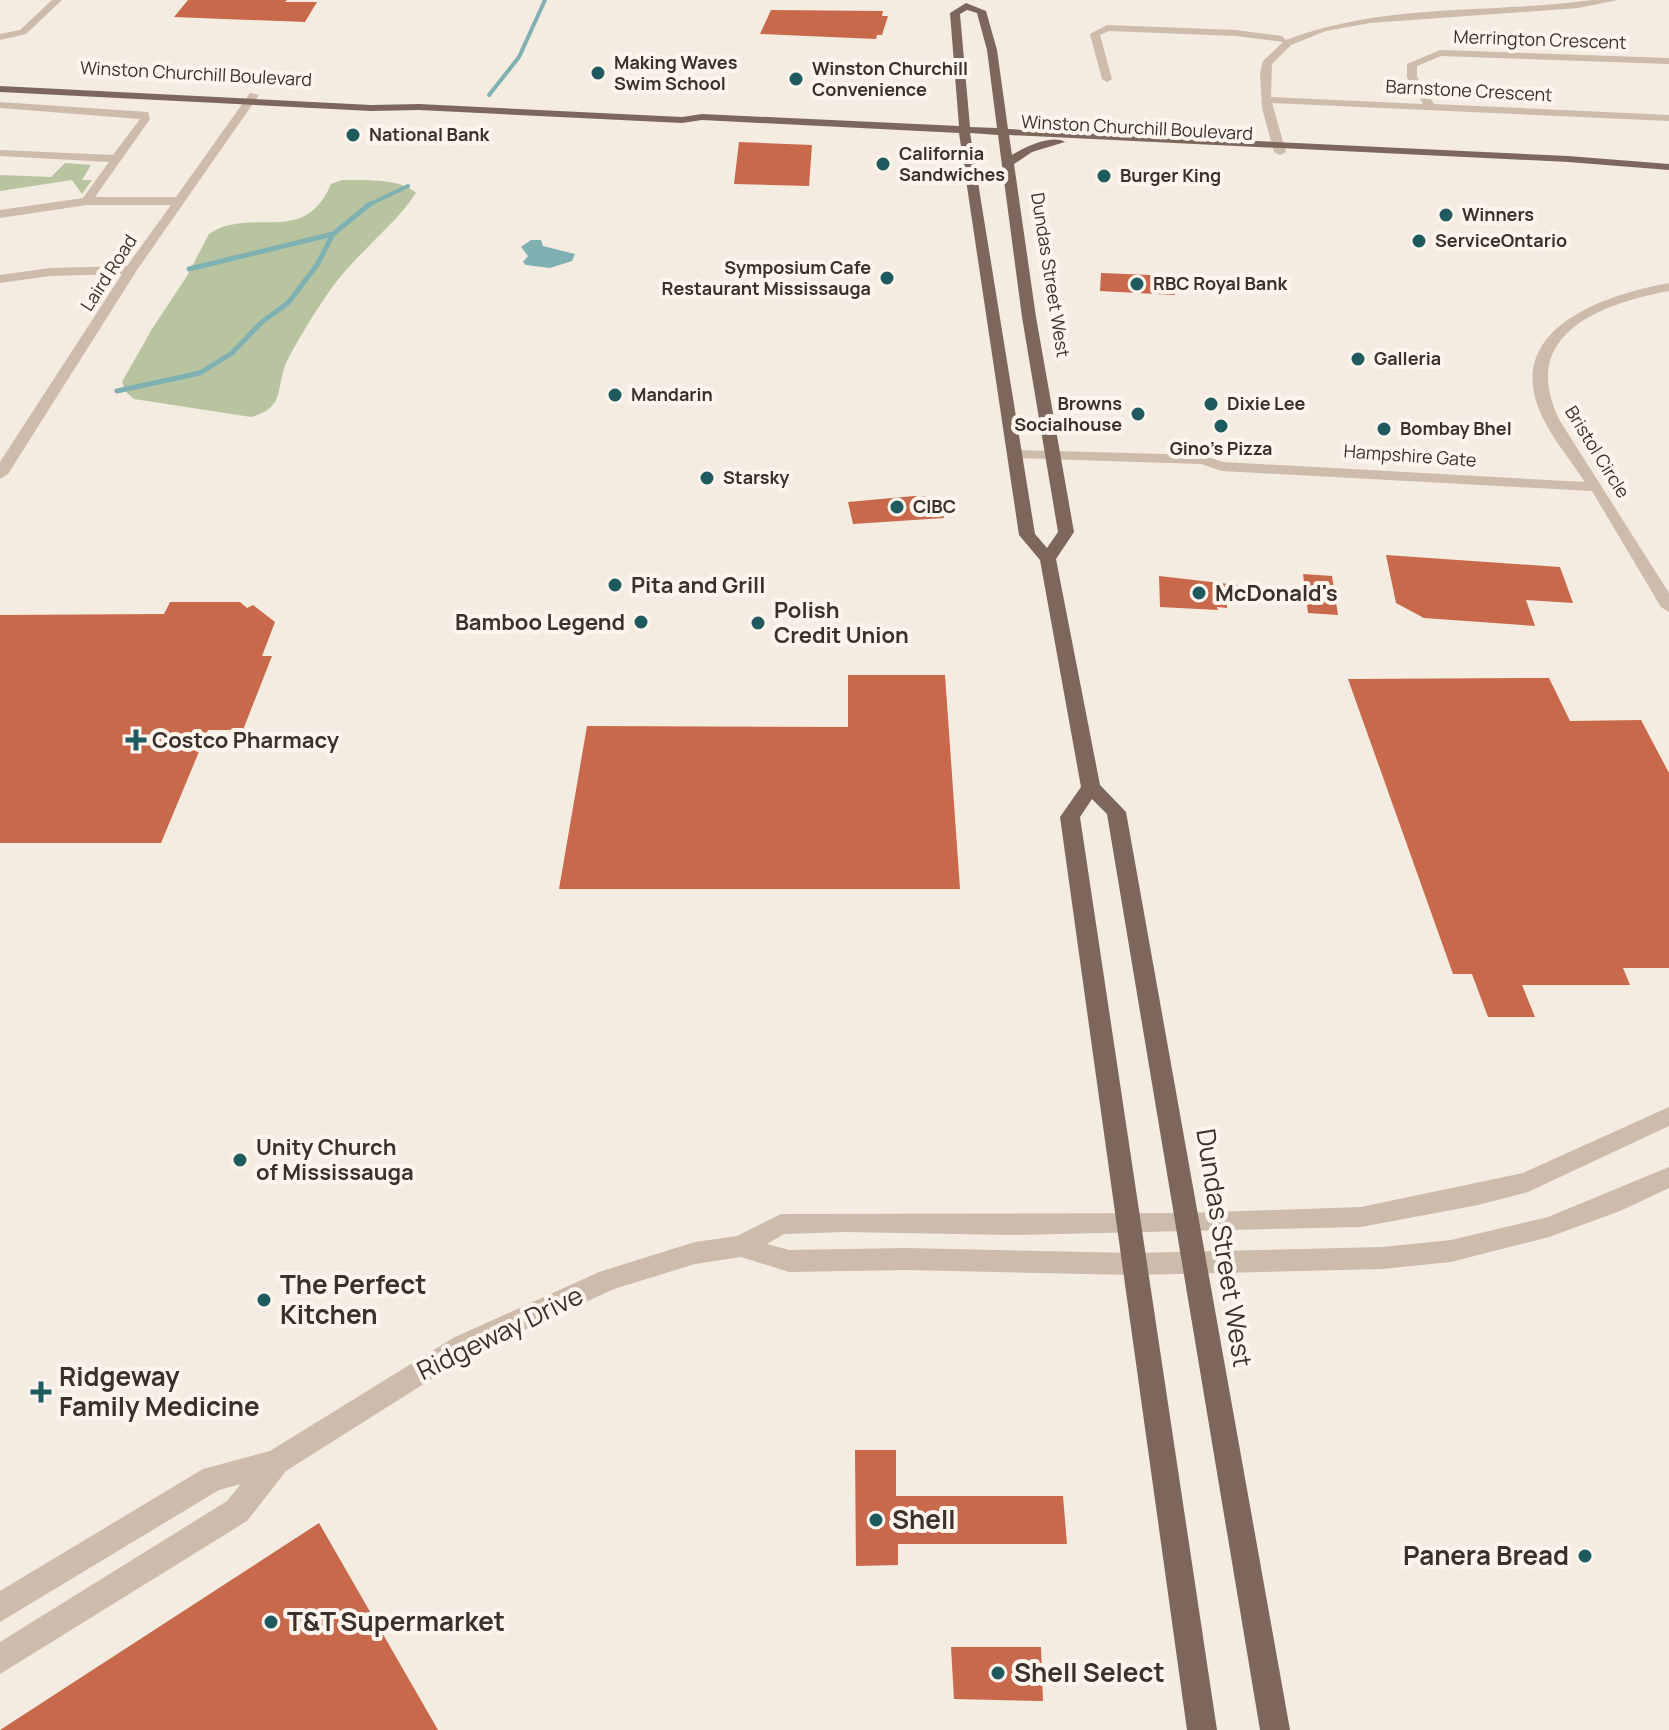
<svg xmlns="http://www.w3.org/2000/svg" width="1669" height="1730" font-family="Manrope,sans-serif">
<style>
.green{fill:#b8c4a0}
.water{fill:#7fb0b2}
.lines{fill:none;stroke-linecap:round;stroke-linejoin:round}
.stream-far1{stroke:#7fb0b2;stroke-width:4}
.stream{stroke:#7fb0b2;stroke-width:5}
.building{fill:#c8694b}
.minor{fill:#cdbbac;fill-rule:evenodd}
.major{fill:#7d675c;fill-rule:evenodd}
.poi-dot{fill:#1f5a5e;stroke:#fbf5ee;stroke-width:3}
.labels{text-anchor:middle;stroke-width:8;stroke-linejoin:round;paint-order:stroke}
.far-street-label{font-size:18px;fill:#3b302b;stroke:#fbf5ee}
.far-poi-label{font-size:18px;font-weight:bold;fill:#3b302b;stroke:#fbf5ee;text-anchor:start}
.poi-label{font-size:22px;font-weight:bold;fill:#3b302b;stroke:#fbf5ee;text-anchor:start}
.near-street-label{font-size:26px;fill:#3b302b;stroke:#fbf5ee}
.near-poi-label{font-size:26px;font-weight:bold;fill:#3b302b;stroke:#fbf5ee;text-anchor:start}
</style>
<rect width="100%" height="100%" fill="#f4ebe1"/>
<path class="green" d="M 65,163 L 91,165 L 82,180 L 92,180 L 82,194 L 72,180 L 0,191 L 0,175 L 51,177 Z
M 342,180 C 361,180 402,178 416,193 C 395,224 365,247 341,276 C 325,295 300,336 288,359 C 274,386 288,407 251,417 L 134,399 L 127,393 L 122,382 L 152,329 L 187,276 L 209,234 C 253,205 304,248 331,184 Z"/>
<path class="water" d="M 531,240 L 541,240 L 543,246 L 575,254 L 572,261 L 550,268 L 526,265 L 523,262 L 528,256 L 521,247 Z"/>
<g class="lines">
<path class="stream-far1" d="M 489,95 L 519,57 L 545,0
M 366,206 L 408,186"/>
<path class="stream" d="M 189,269 L 333,234
M 117,391 L 200,373 L 232,353 L 262,322 L 288,303 L 317,265 L 333,234 L 370,204"/>
</g>
<path class="building" d="M 188,0 L 287,0 L 285,2 L 317,2 L 305,22 L 174,17 Z
M 771,10 L 883,11 L 882,16 L 888,16 L 882,35 L 877,35 L 876,39 L 760,34 Z
M 739,142 L 812,145 L 809,186 L 734,184 Z
M 1101,273 L 1174,276 L 1175,295 L 1100,291 Z
M 914,496 L 937,497 L 944,518 L 853,524 L 848,502 Z
M 1386,555 L 1560,567 L 1573,603 L 1526,600 L 1535,626 L 1424,618 L 1396,603 Z
M 1303,574 L 1332,576 L 1338,615 L 1308,613 Z
M 1159,576 L 1238,585 L 1240,601 L 1227,601 L 1227,608 L 1217,607 L 1218,610 L 1160,607 Z
M 170,602 L 240,602 L 247,608 L 253,605 L 275,622 L 262,656 L 272,656 L 243,730 L 208,730 L 161,843 L 0,843 L 0,615 L 164,614 Z
M 848,675 L 945,675 L 960,889 L 559,889 L 587,726 L 848,727 Z
M 1549,678 L 1570,721 L 1641,720 L 1669,773 L 1669,968 L 1623,968 L 1630,985 L 1522,985 L 1535,1017 L 1488,1017 L 1472,974 L 1453,974 L 1348,679 Z
M 855,1450 L 896,1450 L 896,1496 L 1063,1496 L 1067,1544 L 898,1544 L 898,1565 L 856,1566 Z
M 319,1523 L 438,1730 L 0,1730 Z
M 951,1647 L 1041,1647 L 1043,1701 L 954,1699 Z"/>
<g class="lines">
<path class="minor" d="M 52,0 L 62,0 L 26,34 L 0,40 L 0,34 L 20,30 Z
M 1593,0 L 1618,0 L 1578,8 L 1370,23 L 1326,31 L 1291,45 L 1272,64 L 1271,97 L 1423,104 L 1407,77 L 1407,64 L 1440,50 L 1669,58 L 1669,64 L 1441,56 L 1417,66 L 1417,77 L 1434,104 L 1669,115 L 1669,121 L 1272,103 L 1286,152 L 1280,155 L 1274,152 L 1262,108 L 1260,73 L 1263,61 L 1283,42 L 1236,36 L 1109,31 L 1100,35 L 1112,79 L 1107,82 L 1102,79 L 1090,34 L 1107,25 L 1236,30 L 1282,36 L 1286,40 C 1385,2 1490,14 1593,0 Z
M 250,93 L 259,95 L 137,270 L 8,474 L 0,479 L 0,462 L 122,274 L 50,276 L 0,283 L 0,275 L 50,268 L 127,266 L 171,205 L 87,205 L 0,218 L 0,210 L 83,198 L 109,162 L 0,156 L 0,150 L 113,155 L 140,119 L 0,108 L 0,102 L 148,112 L 150,119 L 95,197 L 176,197 Z
M 1669,283 L 1669,291 C 1599,304 1517,335 1560,421 L 1669,593 L 1669,612 L 1661,607 L 1592,491 L 1222,471 L 1201,464 L 1016,458 L 1009,454 L 1016,450 L 1202,455 L 1223,462 L 1585,482 C 1568,456 1543,428 1535,397 C 1516,322 1614,293 1669,283 Z
M 1669,1107 L 1669,1126 L 1528,1192 L 1478,1205 L 1361,1227 L 1013,1235 L 845,1232 L 784,1234 L 767,1244 L 789,1250 L 906,1248 L 1134,1253 L 1382,1247 L 1451,1240 L 1548,1217 L 1669,1167 L 1669,1188 L 1620,1211 L 1549,1237 L 1451,1262 L 1382,1269 L 1134,1275 L 906,1270 L 789,1272 L 741,1257 L 695,1264 L 614,1289 L 471,1354 L 286,1471 L 247,1521 L 0,1674 L 0,1642 L 227,1501 L 241,1484 L 219,1490 L 0,1622 L 0,1591 L 203,1469 L 270,1451 L 453,1338 L 599,1272 L 695,1242 L 737,1236 L 781,1214 L 1188,1213 L 1361,1207 L 1523,1173 Z"/>
<path class="major" d="M 966,3 L 986,11 L 997,50 L 1008,129 L 1568,156 L 1669,164 L 1669,170 L 1568,162 L 1009,135 L 1012,155 C 1025,147 1052,134 1065,142 L 1032,152 L 1014,164 L 1036,317 L 1074,532 L 1056,559 L 1100,785 L 1126,812 L 1290,1730 L 1260,1730 L 1107,814 L 1092,799 L 1080,817 L 1217,1730 L 1187,1730 L 1060,817 L 1081,787 L 1040,560 L 1019,535 L 959,133 L 702,120 L 682,123 L 419,110 L 371,111 L 0,92 L 0,86 L 371,105 L 419,104 L 682,117 L 702,114 L 959,126 L 950,13 ZM 967,10 L 977,13 L 987,50 L 997,128 L 970,127 L 960,14 ZM 970,133 L 998,135 L 1022,317 L 1058,532 L 1047,548 L 1035,534 Z"/>
</g>
<g class="poi-dot">
<circle cx="598" cy="73" r="8"/>
<circle cx="796" cy="79" r="8"/>
<circle cx="353" cy="135" r="8"/>
<circle cx="883" cy="164" r="8"/>
<circle cx="1104" cy="176" r="8"/>
<circle cx="1446" cy="215" r="8"/>
<circle cx="1419" cy="241" r="8"/>
<circle cx="887" cy="278" r="8"/>
<circle cx="1137" cy="284" r="8"/>
<circle cx="1358" cy="359" r="8"/>
<circle cx="615" cy="395" r="8"/>
<circle cx="1211" cy="404" r="8"/>
<circle cx="1138" cy="414" r="8"/>
<circle cx="1221" cy="426" r="8"/>
<circle cx="1384" cy="429" r="8"/>
<circle cx="707" cy="478" r="8"/>
<circle cx="897" cy="507" r="8"/>
<circle cx="615" cy="585" r="8"/>
<circle cx="1199" cy="593" r="8"/>
<circle cx="641" cy="622" r="8"/>
<circle cx="758" cy="623" r="8"/>
<path d="M132 728h8v8h8v8h-8v8h-8v-8h-8v-8h8z"/>
<circle cx="240" cy="1160" r="8"/>
<circle cx="264" cy="1300" r="8"/>
<path d="M37 1380h8v8h8v8h-8v8h-8v-8h-8v-8h8z"/>
<circle cx="876" cy="1520" r="8"/>
<circle cx="1585" cy="1556" r="8"/>
<circle cx="271" cy="1622" r="8"/>
<circle cx="998" cy="1673" r="8"/>
</g>
<g class="labels">
<g class="far-street-label">
<text transform="translate(1540 40) rotate(2)" y="6">Merrington Crescent</text>
<text transform="translate(196 74) rotate(3)" y="6">Winston Churchill Boulevard</text>
<text transform="translate(1469 91) rotate(3)" y="6">Barnstone Crescent</text>
<text transform="translate(1137 128) rotate(3)" y="6">Winston Churchill Boulevard</text>
<text transform="translate(109 273) rotate(-57)" y="6">Laird Road</text>
<text transform="translate(1050 275) rotate(81)" y="6">Dundas Street West</text>
<text transform="translate(1597 452) rotate(58)" y="6">Bristol Circle</text>
<text transform="translate(1410 456) rotate(4)" y="6">Hampshire Gate</text>
</g>
<g class="far-poi-label">
<text x="614" y="69">Making Waves<tspan x="614" dy="21">Swim School</tspan></text>
<text x="812" y="75">Winston Churchill<tspan x="812" dy="21">Convenience</tspan></text>
<text x="369" y="141">National Bank</text>
<text x="899" y="160">California<tspan x="899" dy="21">Sandwiches</tspan></text>
<text x="1120" y="182">Burger King</text>
<text x="1462" y="221">Winners</text>
<text x="1435" y="247">ServiceOntario</text>
<text x="871" y="274" text-anchor="end">Symposium Cafe<tspan x="871" dy="21">Restaurant Mississauga</tspan></text>
<text x="1153" y="290">RBC Royal Bank</text>
<text x="1374" y="365">Galleria</text>
<text x="631" y="401">Mandarin</text>
<text x="1122" y="410" text-anchor="end">Browns<tspan x="1122" dy="21">Socialhouse</tspan></text>
<text x="1227" y="410">Dixie Lee</text>
<text x="1400" y="435">Bombay Bhel</text>
<text x="1221" y="455" text-anchor="middle">Gino's Pizza</text>
<text x="723" y="484">Starsky</text>
<text x="913" y="513">CIBC</text>
</g>
<g class="poi-label">
<text x="631" y="593">Pita and Grill</text>
<text x="1215" y="601">McDonald's</text>
<text x="774" y="618">Polish<tspan x="774" dy="25">Credit Union</tspan></text>
<text x="625" y="630" text-anchor="end">Bamboo Legend</text>
<text x="152" y="748">Costco Pharmacy</text>
<text x="256" y="1155">Unity Church<tspan x="256" dy="25">of Mississauga</tspan></text>
</g>
<g class="near-street-label">
<text transform="translate(1224 1248) rotate(81)" y="9">Dundas Street West</text>
<text transform="translate(500 1333) rotate(-26)" y="9">Ridgeway Drive</text>
</g>
<g class="near-poi-label">
<text x="280" y="1294">The Perfect<tspan x="280" dy="30">Kitchen</tspan></text>
<text x="59" y="1386">Ridgeway<tspan x="59" dy="30">Family Medicine</tspan></text>
<text x="892" y="1529">Shell</text>
<text x="1569" y="1565" text-anchor="end">Panera Bread</text>
<text x="287" y="1631">T&amp;T Supermarket</text>
<text x="1014" y="1682">Shell Select</text>
</g>
</g>
</svg>
